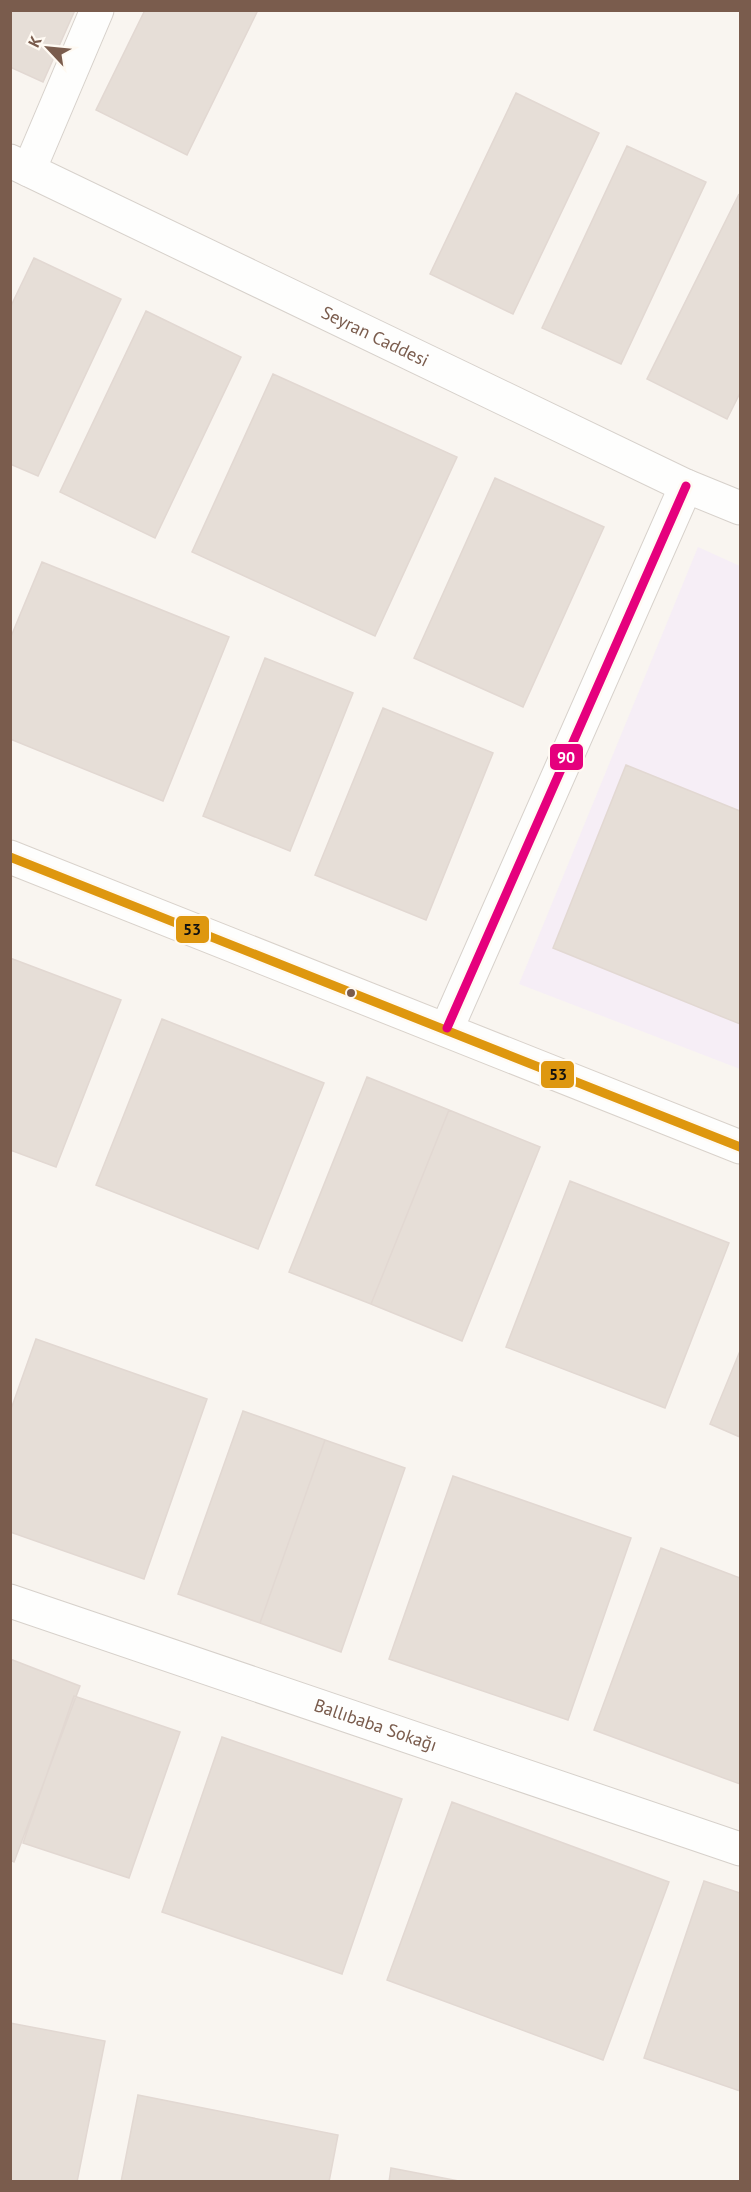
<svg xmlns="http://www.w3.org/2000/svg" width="751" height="2192" font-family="'PT Sans',sans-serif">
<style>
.education{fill:#f6eef6}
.building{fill:#e6ded7;stroke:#e2d8d2;stroke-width:1.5}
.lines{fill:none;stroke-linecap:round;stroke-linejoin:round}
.minor-casing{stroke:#d7d1cb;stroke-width:35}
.secondary-casing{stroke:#d9d2cb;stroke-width:35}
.minor{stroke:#fefefd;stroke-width:33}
.secondary{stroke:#fefefd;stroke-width:33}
.bus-1-casing{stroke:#fffaf3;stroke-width:14}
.bus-2-casing{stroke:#fffaf3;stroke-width:14}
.bus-1{stroke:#de970f;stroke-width:9}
.bus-2{stroke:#e5007d;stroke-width:9}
.bus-dot{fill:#7a5c4d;stroke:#fffaf3;stroke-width:2}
.labels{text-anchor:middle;stroke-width:5;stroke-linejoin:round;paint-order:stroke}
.street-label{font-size:18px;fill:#7a5c4d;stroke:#fffaf3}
.line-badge{stroke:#fffaf3;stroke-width:2}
.badge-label{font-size:16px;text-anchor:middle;font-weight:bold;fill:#fff}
.pale-badge-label{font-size:16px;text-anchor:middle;font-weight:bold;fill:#111}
</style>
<rect width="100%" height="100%" fill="#f9f5f0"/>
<path class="education" d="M 698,547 L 740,566 L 740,1069 L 519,984 Z"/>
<path class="building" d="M 10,10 L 75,10 L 43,82 L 10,67 Z
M 145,10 L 258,10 L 187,155 L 96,110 Z
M 516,93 L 599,133 L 513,314 L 430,274 Z
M 627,146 L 706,182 L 621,364 L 542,328 Z
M 739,194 L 740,393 L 727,419 L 647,379 Z
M 34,258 L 121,299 L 38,476 L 10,464 L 10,308 Z
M 146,311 L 241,357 L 155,538 L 60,492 Z
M 273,374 L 457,457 L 375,636 L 192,552 Z
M 495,478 L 604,527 L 523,707 L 414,658 Z
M 42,562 L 229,637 L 163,801 L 10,739 L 10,639 Z
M 265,658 L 353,693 L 290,851 L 203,816 Z
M 383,708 L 493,753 L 426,920 L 315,875 Z
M 626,765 L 740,811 L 740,1024 L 553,948 Z
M 10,958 L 121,1000 L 56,1167 L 10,1150 Z
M 162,1019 L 324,1083 L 258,1249 L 96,1185 Z
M 367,1077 L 449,1110 L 371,1304 L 289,1272 Z
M 449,1110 L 540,1147 L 462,1341 L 371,1304 Z
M 570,1181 L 729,1243 L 665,1408 L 506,1347 Z
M 36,1339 L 207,1399 L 144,1579 L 10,1532 L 10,1412 Z
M 740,1351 L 740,1437 L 710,1424 Z
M 243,1411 L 325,1440 L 260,1623 L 178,1594 Z
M 325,1440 L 405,1468 L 341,1652 L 260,1623 Z
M 453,1476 L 631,1538 L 568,1720 L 389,1659 Z
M 661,1548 L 740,1578 L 740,1784 L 594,1730 Z
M 10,1659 L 80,1686 L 14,1862 L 10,1860 Z
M 74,1696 L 180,1732 L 129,1878 L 23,1843 Z
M 222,1737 L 402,1799 L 342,1974 L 162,1912 Z
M 452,1802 L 669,1882 L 603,2060 L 387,1980 Z
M 704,1881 L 740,1893 L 740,2091 L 644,2058 Z
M 10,2023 L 105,2041 L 77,2182 L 10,2182 Z
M 138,2095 L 338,2135 L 329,2182 L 121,2182 Z
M 391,2168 L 464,2182 L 389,2182 Z"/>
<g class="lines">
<defs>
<g id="minor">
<path id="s1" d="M 10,161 L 686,486 L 740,508"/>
<path d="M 29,170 L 97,10"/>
<path d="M 447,1028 L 686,486"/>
<path id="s2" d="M 10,1601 L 740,1849"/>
</g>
<path id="secondary" d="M 10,857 L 740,1147"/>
</defs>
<use href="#minor" class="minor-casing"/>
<use href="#secondary" class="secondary-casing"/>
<use href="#minor" class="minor"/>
<use href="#secondary" class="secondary"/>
<defs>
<path id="bus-1" d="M 10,857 L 740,1147"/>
<path id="bus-2" d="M 447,1028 L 686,486"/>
</defs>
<use href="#bus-1" class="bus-1-casing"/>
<use href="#bus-2" class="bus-2-casing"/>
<use href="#bus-1" class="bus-1"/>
<use href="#bus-2" class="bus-2"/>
</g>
<circle class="bus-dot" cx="351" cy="993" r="5"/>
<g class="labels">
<g class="street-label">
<text dy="6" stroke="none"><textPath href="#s1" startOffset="405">Seyran Caddesi</textPath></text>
<text dy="6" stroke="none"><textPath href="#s2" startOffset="386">Ballıbaba Sokağı</textPath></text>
</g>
</g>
<g class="line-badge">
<rect x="549" y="743" width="35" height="28" rx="6" fill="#e5007d"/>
<rect x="175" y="915" width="35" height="29" rx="6" fill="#de970f"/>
<rect x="540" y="1060" width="35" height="29" rx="6" fill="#de970f"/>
</g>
<g class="badge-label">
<text x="566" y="763">90</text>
</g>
<g class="pale-badge-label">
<text x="192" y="935">53</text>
<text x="558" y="1080">53</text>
</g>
<rect width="751" height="2192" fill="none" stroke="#7a5c4d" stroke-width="24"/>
<g transform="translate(48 48) rotate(296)" stroke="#fffaf3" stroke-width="4.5" paint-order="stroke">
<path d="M0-4.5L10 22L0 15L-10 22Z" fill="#7a5c4d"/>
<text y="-9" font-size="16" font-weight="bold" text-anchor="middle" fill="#7a5c4d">K</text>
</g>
</svg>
